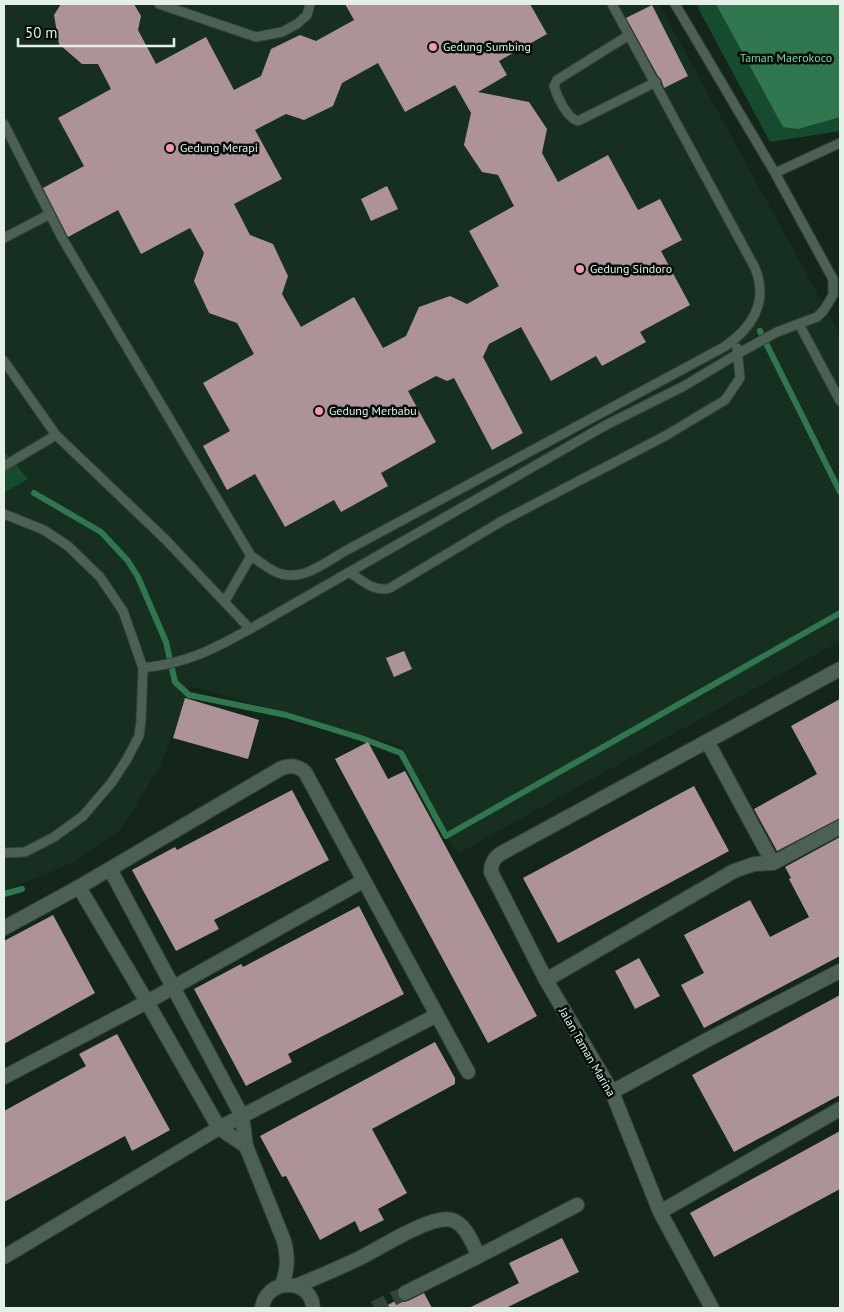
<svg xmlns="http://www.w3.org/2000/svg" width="844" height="1312" font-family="'PT Sans',sans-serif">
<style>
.built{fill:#162f20}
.green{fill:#174b2f}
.water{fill:#307750}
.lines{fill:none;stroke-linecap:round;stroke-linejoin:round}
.stream{stroke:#307750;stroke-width:6}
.building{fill:#ad9397;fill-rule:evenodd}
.minor-tunnel{stroke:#33443a;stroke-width:14;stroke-dasharray:14 7;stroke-linecap:butt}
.service-casing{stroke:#334038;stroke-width:11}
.minor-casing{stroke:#334038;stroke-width:16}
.service{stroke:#4c6053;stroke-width:9}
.minor{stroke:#4c6053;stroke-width:14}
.poi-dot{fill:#f39aaa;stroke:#060d08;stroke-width:2}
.labels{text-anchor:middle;stroke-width:5;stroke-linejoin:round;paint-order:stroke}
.poi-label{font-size:12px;fill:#e4efe8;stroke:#060d08;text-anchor:start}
.park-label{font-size:12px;fill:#75d89e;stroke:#060d08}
.street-label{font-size:12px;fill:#e4efe8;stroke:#060d08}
</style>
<rect width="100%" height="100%" fill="#14261b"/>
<path class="built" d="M 4,4 L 659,4 L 840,335 L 840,641 L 459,853 L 431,820 L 403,747 L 191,686 L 160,767 L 119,831 L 74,862 L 4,891 Z"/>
<path class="green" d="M 696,4 L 840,4 L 840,131 L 770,142 Z
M 4,451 L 28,479 L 4,493 Z"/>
<path class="water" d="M 716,4 L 840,4 L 840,117 L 798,129 L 783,127 Z"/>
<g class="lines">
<path class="stream" d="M 760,331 L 840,492
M 34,493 L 101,532 L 128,561 L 138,577 L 166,642 L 175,682 L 189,695 L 286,715 L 361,738 L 401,753 L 446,836 L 840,613
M 4,894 L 22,889"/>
</g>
<path class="building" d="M 61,4 L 134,4 L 141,16 L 138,30 L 156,64 L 206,37 L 234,90 L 261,76 L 271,49 L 300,35 L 316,41 L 354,20 L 345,4 L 530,4 L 547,34 L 499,61 L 507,75 L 478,92 L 529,102 L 547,129 L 542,153 L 558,182 L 608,155 L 638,210 L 660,199 L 682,240 L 661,251 L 690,305 L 640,332 L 646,342 L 602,366 L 596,356 L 551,381 L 521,327 L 489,344 L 483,357 L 523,433 L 492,450 L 454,378 L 447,381 L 436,376 L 408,391 L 436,442 L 381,473 L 388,486 L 341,512 L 334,500 L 285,527 L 255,474 L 227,490 L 203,446 L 230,431 L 203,383 L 254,354 L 237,323 L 209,313 L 194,281 L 204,253 L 190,228 L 141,254 L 118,210 L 68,237 L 43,188 L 84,166 L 58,118 L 111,89 L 98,64 L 82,64 L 59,44 L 54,15 ZM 378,63 L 405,112 L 455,85 L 471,113 L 464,145 L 482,172 L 498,175 L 514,206 L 469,231 L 499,286 L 467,304 L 450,296 L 419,307 L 406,336 L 383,348 L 354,297 L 301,327 L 282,294 L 288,276 L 273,244 L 250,235 L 234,204 L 282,179 L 255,130 L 286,114 L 304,120 L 333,106 L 342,83 Z
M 652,5 L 688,76 L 664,88 L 661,79 L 658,76 L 626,18 Z
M 387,186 L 398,209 L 371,221 L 361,199 Z
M 404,651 L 412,669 L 394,677 L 386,658 Z
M 185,698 L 259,720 L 248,759 L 173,738 Z
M 840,699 L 840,818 L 777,851 L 754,809 L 817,774 L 791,726 Z
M 368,742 L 388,779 L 405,771 L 537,1016 L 488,1043 L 335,759 Z
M 694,786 L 729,851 L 558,943 L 523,878 Z
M 292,790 L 329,860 L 214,920 L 219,929 L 176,951 L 132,870 L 175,847 L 177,850 Z
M 840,837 L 840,956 L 704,1028 L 681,985 L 704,973 L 684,935 L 750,900 L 770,937 L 809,917 L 789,879 L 791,878 L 785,867 Z
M 359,906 L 404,994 L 288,1054 L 292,1062 L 246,1086 L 194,989 L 241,964 L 243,967 Z
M 53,915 L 95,993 L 4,1044 L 4,941 Z
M 639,958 L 660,996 L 635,1009 L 615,971 Z
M 840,995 L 840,1095 L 734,1152 L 692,1075 Z
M 117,1034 L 170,1130 L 132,1151 L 125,1136 L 4,1202 L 4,1111 L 86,1066 L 79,1054 Z
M 435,1042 L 455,1078 L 455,1084 L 372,1129 L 407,1193 L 378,1209 L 384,1220 L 360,1232 L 355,1221 L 320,1240 L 286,1176 L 282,1177 L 260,1136 Z
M 840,1131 L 840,1189 L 714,1257 L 690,1213 Z
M 562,1238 L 579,1272 L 506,1308 L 469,1308 L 519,1283 L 509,1263 Z
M 424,1293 L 432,1308 L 382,1308 L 399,1299 L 404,1302 L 408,1301 Z"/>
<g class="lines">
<path class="minor-tunnel" d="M 374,1308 L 405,1293"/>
<defs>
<path id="service" d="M 159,4 L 256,37 L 282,32 L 297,24 L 307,15 L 310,4
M 629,35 L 557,80 L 554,86 C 557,97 567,118 578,121 L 656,82
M 4,124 L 62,238 L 251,556 L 225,601
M 775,173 L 840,143
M 4,238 L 50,214
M 799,324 L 840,401
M 4,361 L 56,435 L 165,539 L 250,629 L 606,425 L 684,386 L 739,353 L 777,332 L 817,317 L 824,310 L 833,295 L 833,279 L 775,173 L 675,4
M 4,466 L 56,435
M 4,514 L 44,530 L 68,546 L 100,577 L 123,611 L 143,668 L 141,721 L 139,736 L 127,759 L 112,782 L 83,816 L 54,837 L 25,852 L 4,853
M 251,556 C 259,561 266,567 274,571 C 300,585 325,562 347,550 L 724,347 C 752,328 769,302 755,268 L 612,4
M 349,572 C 362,580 374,593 390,588 L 502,521 L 665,436 L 725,400 L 740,378 L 737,348
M 143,668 C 187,663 212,650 250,629"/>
<path id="minor" d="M 707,741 L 773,863
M 110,869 L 242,1116 L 246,1146 L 284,1241 C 288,1257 288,1269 282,1285
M 79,887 L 147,1002 L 219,1128 L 246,1146
M 4,928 L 79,887 L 280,769 C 290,765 297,765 305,772 L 468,1072
M 546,980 L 734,871 L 754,864 L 773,863 L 840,827
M 4,1077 L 147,1002 L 363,881
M 612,1092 L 705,1041 L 840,971
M 660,1212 L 840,1109
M 4,1257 L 219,1128 L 437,1015
M 296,1286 C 318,1277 339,1268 360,1258 C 380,1248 432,1214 452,1220 C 466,1224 473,1245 479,1256 L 577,1205
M 405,1293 L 479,1256
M 262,1308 C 266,1277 312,1278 313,1308
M 712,1308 L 660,1212 L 612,1092 L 546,980 L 491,872 C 491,864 493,859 500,854 L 840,669"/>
</defs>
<use href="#service" class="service-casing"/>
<use href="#minor" class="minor-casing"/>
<use href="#service" class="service"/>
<use href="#minor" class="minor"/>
</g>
<g class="poi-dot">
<circle cx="433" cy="47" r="5"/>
<circle cx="170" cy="148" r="5"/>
<circle cx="580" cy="269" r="5"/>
<circle cx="319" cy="411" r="5"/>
</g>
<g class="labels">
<g class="poi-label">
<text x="443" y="51">Gedung Sumbing</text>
<text x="180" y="152">Gedung Merapi</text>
<text x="590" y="273">Gedung Sindoro</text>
<text x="329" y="415">Gedung Merbabu</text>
</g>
<g class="park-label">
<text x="786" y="62">Taman Maerokoco</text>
</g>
<g class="street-label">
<text transform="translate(587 1052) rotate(60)" y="4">Jalan Taman Marina</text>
</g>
</g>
<rect width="844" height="1312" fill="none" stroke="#e4efe8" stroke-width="10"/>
<path d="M18 38v8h156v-8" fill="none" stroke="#e4efe8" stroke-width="2.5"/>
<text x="25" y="38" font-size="15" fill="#e4efe8" stroke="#060d08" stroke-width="4" paint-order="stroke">50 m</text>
</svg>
